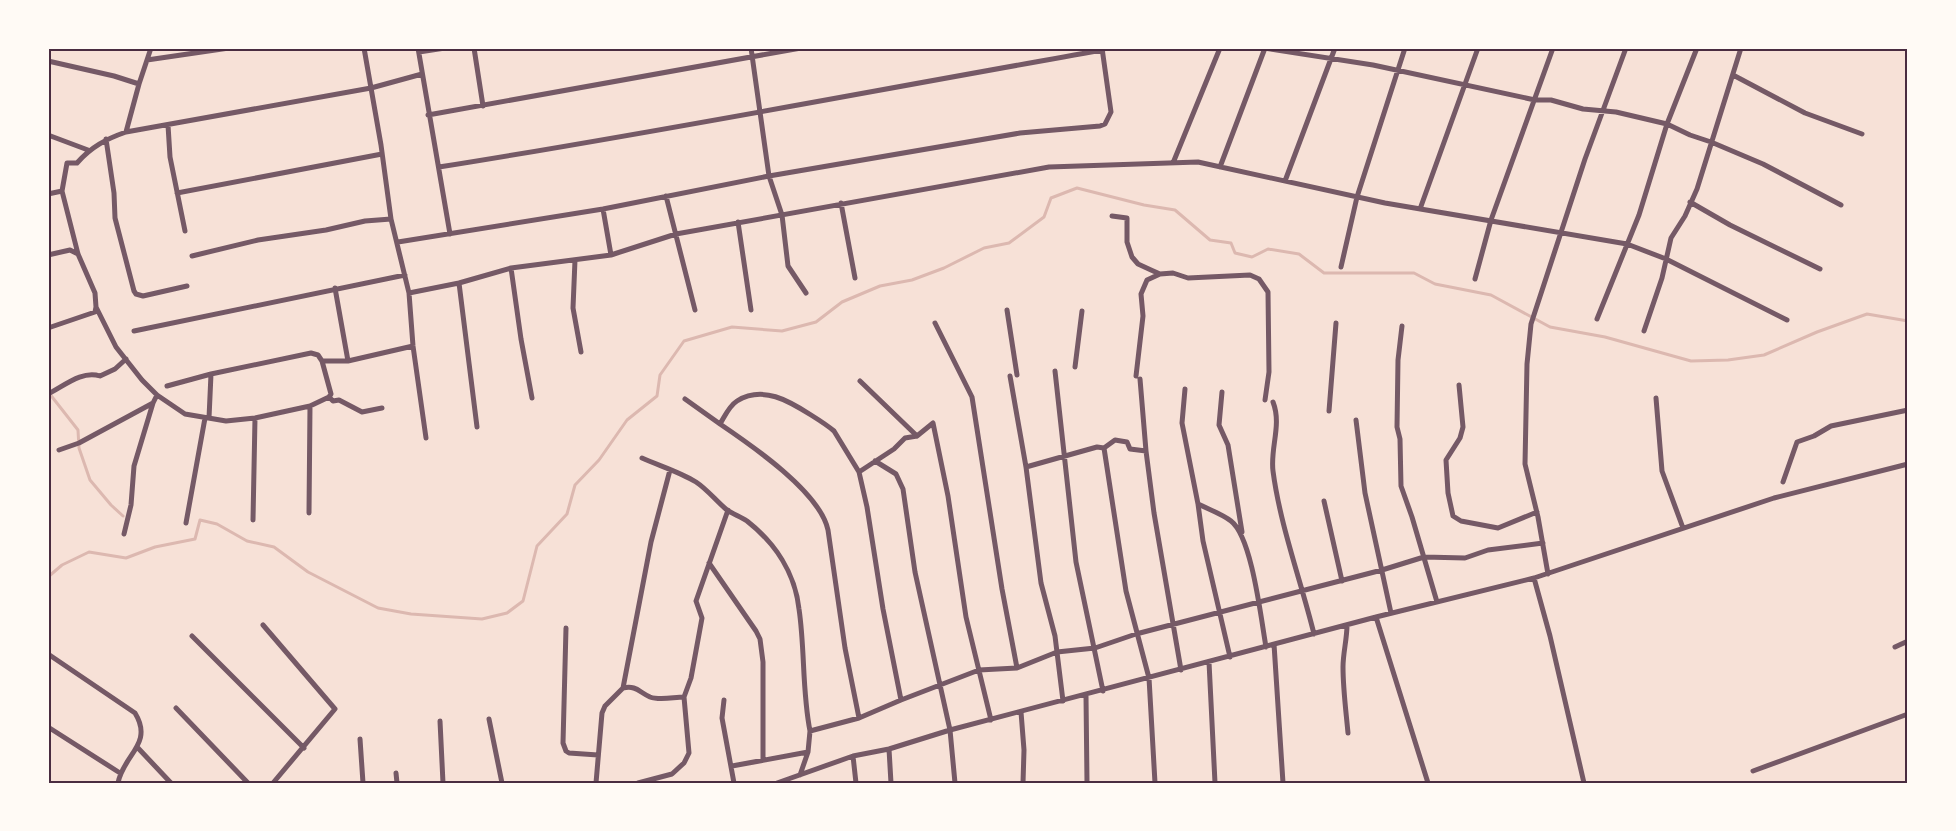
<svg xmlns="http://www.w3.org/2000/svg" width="1956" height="831" font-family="Inter,sans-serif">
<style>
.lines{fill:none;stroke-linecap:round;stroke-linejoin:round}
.stream{stroke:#dcb8b0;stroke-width:3}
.minor{stroke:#755966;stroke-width:5}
.neatline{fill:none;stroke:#4a2c40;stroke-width:2}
</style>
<rect width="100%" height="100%" fill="#f7e1d7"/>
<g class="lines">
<path class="stream" d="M 49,393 L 78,430 L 79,448 L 90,480 L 111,505 L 123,516
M 48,577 L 62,565 L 89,552 L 126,558 L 155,547 L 195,539 L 200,520 L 217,524 L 247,541 L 274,547 L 308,572 L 378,608 L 411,614 L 482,619 L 507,613 L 523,601 L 537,546 L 567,514 L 575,485 L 599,460 L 627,420 L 657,396 L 660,375 L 684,341 L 732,327 L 782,331 L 816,322 L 842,302 L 880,286 L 912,280 L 944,268 L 984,248 L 1009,243 L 1044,217 L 1051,198 L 1077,188 L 1144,205 L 1175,210 L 1210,240 L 1231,243 L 1235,253 L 1252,257 L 1268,249 L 1299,254 L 1324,273 L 1414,273 L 1435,284 L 1491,295 L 1550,327 L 1605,337 L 1691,361 L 1728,360 L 1764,355 L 1817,332 L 1867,314 L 1908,321"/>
<path class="minor" d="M 364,48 L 381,145 L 391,219 L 409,293 L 413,346 L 426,438
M 418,48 L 450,234
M 474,48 L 483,106
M 751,48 L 769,176 L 782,215 L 788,266 L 806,293
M 1264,48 L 1373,65 L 1535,100 L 1551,100 L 1583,109 L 1616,112 L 1667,124 L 1690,135 L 1711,142 L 1763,164 L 1841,205
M 419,52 L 445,48
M 147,60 L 229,48
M 48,61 L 114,76 L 139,84 L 126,132
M 1733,75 L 1805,113 L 1862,134
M 139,84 L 151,48
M 428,115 L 801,48
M 168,125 L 170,157 L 185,231
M 48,135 L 88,150
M 106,139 L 114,193 L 115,218 L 134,291 L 136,294 L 143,296 L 187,286
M 1173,163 L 1220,48
M 439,167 C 661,132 881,89 1103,50
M 1220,167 L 1265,48
M 1285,181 L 1335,48
M 177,193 L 382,154
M 48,194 L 62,191
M 666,196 L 695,310
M 1690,202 L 1730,225 L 1820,269
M 841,203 L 855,278
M 603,209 L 611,255
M 1420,209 L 1478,48
M 1112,216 L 1127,218 L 1127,242 L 1132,257 L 1138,264 L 1151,270 L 1160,274 L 1173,273 L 1188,278 L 1250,275 L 1259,279 L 1268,292 L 1269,372 L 1265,400
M 738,222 L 751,310
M 398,242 L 603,209 L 769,176 L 1020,133 L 1100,126 L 1105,124 L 1111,112 L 1102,48
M 48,255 L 70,250 L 78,254
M 192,256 L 258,240 L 326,230 L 365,221 L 391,219
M 575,260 L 573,308 L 581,352
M 1341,267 L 1357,197 L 1405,48
M 511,268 L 521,339 L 532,398
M 1475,279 L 1491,220 L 1553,48
M 459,283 L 477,427
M 335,288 L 348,361
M 409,293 L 459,283 L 511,268 L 611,255 L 676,234 L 1049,167 L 1198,162 L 1385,203 L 1627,244 L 1666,259 L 1787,320
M 1007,310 L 1017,375
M 1597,319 L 1639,215 L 1667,124 L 1697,48
M 1402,326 L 1398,360 L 1397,427 L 1400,439 L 1401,486 L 1412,517 L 1437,602
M 48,328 L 95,312 L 96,307
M 134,331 L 405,275
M 1644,331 L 1662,278 L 1671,238 L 1685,216 L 1697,189 L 1741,48
M 1075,367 L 1082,311
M 1055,371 L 1076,562 L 1103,691
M 1010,376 L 1026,467 L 1041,583 L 1055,636 L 1063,701
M 1136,376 L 1143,316 L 1141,294 L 1147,280 L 1160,274
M 1140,379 L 1146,451 L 1154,513 L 1181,670
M 860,381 L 917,436
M 1459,385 L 1463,427 L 1460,438 L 1446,460 L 1448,493 L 1453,516 L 1461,521 L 1498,528 L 1537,512
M 167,386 L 211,374 L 311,353 L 318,355 L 322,361
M 1185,389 L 1182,423 L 1198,504 C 1208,509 1222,514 1231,521 C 1252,537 1261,619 1266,647
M 1222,392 L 1219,425 L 1228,445 L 1242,532
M 48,394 C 64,386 82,370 100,376 L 115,369 L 126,359
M 329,397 L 310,406 L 255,418 L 226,421 L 185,414 L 157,395 L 142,380 L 116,347 L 96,307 L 95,293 L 78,254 L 62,191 L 67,163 L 77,163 C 91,147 106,139 126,132 L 371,88 L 422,74
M 329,397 L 331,394 L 322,361 L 348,361 L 413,346
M 329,397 L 333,401 L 339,400 L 362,412 L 382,408
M 1656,398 L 1662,471 L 1683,528
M 685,399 L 720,424 C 725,416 729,406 737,401 C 763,385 789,401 811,415 C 819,420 827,425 834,431 L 859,472 L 894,449 L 905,438 L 917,436 L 933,423 L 948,496 L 966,617 L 991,720
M 1273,402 C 1282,425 1270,448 1273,471 C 1280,525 1301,581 1314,634
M 1329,411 L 1336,323
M 209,418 L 211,374
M 1356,420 L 1365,493 L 1391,613
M 720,424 C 751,445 820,492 828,530 L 845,648 L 859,718
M 1104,448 L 1126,591 L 1149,678 L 1155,783
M 59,450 L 79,443 L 153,403
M 642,458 C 660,466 680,472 696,482 C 708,490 716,501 727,510 C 733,514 741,517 747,521 C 775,543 795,573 799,609 C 805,649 802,691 810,731 L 859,718 L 901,700 L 979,670 L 1017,668 L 1002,589 L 972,397 L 935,323
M 875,461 L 896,474 L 903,489 L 915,572 L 950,730 L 955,783
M 1026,467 L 1097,447 L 1104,448 L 1115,440 L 1127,442 L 1130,449 L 1146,451
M 859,472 L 867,507 L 883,609 L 901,700
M 1783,482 L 1797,442 L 1814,436 L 1831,426 L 1908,410
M 1324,501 L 1342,581
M 1198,504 L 1203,541 L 1230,657
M 309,513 L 310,406
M 253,520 L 255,418
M 186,523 L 205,418
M 124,534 L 131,505 L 134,466 L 153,403 L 157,395
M 709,563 L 756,631 L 760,639 L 763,662 L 763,760
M 1548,574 L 1538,517 L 1525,464 L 1527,364 L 1531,324 L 1585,159 L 1626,48
M 1534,578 L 1550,636 L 1584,783
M 1376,617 L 1428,783
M 263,625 L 335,709 L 273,783
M 1347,625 C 1347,639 1343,653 1343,667 C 1343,689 1346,711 1348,733
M 566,628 L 563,743 L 566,751 L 569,753 L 598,755
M 192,636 L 304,748
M 1274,644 L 1283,783
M 1895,647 L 1908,641
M 48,654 L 135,713 C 154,744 123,755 118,783
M 1209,662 L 1215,783
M 1017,668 L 1057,652 L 1095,648 L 1136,634 L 1382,570 L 1424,557 L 1465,558 L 1488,550 L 1543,543
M 623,688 L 651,542 L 670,470
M 1086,696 L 1087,783
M 724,700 L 722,718 L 734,783
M 176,708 L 248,783
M 1021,712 L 1024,750 L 1023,783
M 489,719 L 502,783
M 440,721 L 443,783
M 48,727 L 120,773
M 360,739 L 363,783
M 138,748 L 171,783
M 889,749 L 891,783
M 853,756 L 856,783
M 732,766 L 808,752
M 1753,771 L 1908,714
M 396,773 L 397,783
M 800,775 L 808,752 L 810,731
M 596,783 L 602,713 L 605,706 L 623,688 C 636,685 639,692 650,697 C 660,701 674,697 684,697
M 638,783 L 672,774 L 684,763 L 689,753 L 684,697 L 691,678 L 702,618 L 696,601 L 728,510
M 777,783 L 853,756 L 889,749 L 950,730 L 1376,617 L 1534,578 L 1774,498 L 1908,464"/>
</g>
<rect width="1956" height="831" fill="none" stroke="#fffaf5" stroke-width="99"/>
<rect x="50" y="50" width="1856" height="732" class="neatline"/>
</svg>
